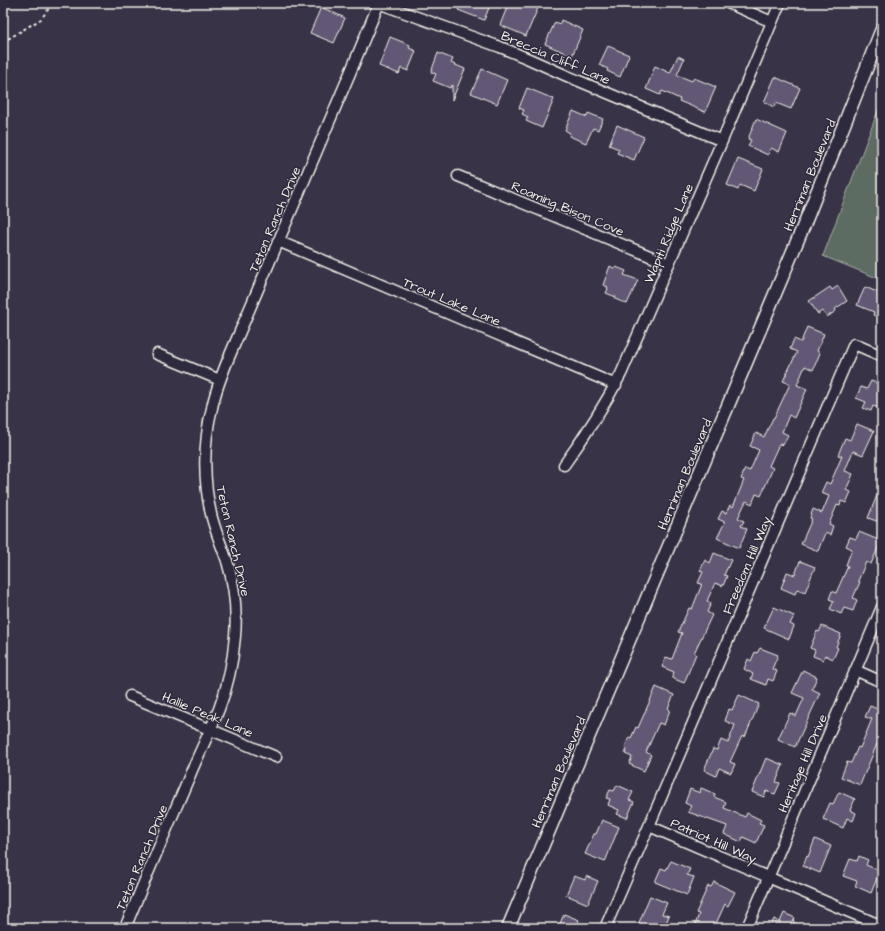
<svg xmlns="http://www.w3.org/2000/svg" width="885" height="931" font-family="'Architects Daughter',sans-serif">
<style>
.green{fill:#5d6c62;stroke:#a8aea5}
.building{fill:#625875;stroke:#f4f1e8}
.lines{fill:none;stroke-linecap:round;stroke-linejoin:round}
.minor-casing{stroke:#f4f1e8;stroke-width:13}
.tertiary-casing{stroke:#f4f1e8;stroke-width:15}
.path{stroke:#f4f1e8;stroke-width:2;stroke-dasharray:3 3;stroke-linecap:butt}
.minor{stroke:#2f2a3d;stroke-width:10}
.tertiary{stroke:#2f2a3d;stroke-width:12}
.labels{text-anchor:middle;stroke-width:3;stroke-linejoin:round;paint-order:stroke}
.street-label{font-size:13px;fill:#f4f1e8;stroke:#2f2a3d}
</style>
<rect width="100%" height="100%" fill="#393348"/>
<filter id="ink" filterUnits="userSpaceOnUse"><feTurbulence type="fractalNoise" baseFrequency=".025" numOctaves="2"/><feDisplacementMap in="SourceGraphic" scale="8" xChannelSelector="R" yChannelSelector="G"/><feConvolveMatrix kernelMatrix="1 2 1 2 8 2 1 2 1" color-interpolation-filters="sRGB"/></filter>
<g filter="url(#ink)">
<path class="green" d="M 882,100 L 882,280 L 823,256 Z"/>
<path class="building" d="M 461,3 L 491,3 L 484,20 L 458,10 Z
M 515,3 L 522,6 L 523,3 L 526,3 L 538,8 L 526,36 L 500,25 L 508,5 L 513,7 Z
M 321,7 L 345,18 L 334,43 L 310,33 Z
M 561,20 L 583,30 L 572,56 L 545,44 L 555,22 L 560,24 Z
M 390,37 L 410,45 L 409,48 L 416,51 L 408,71 L 401,68 L 399,74 L 379,66 Z
M 608,46 L 629,55 L 620,77 L 607,71 L 608,69 L 599,65 Z
M 438,53 L 453,59 L 451,63 L 465,69 L 452,100 L 452,85 L 450,88 L 433,81 L 436,74 L 431,72 Z
M 678,56 L 684,59 L 677,75 L 692,81 L 694,78 L 716,87 L 705,112 L 679,101 L 680,99 L 662,91 L 660,95 L 646,89 L 655,66 L 670,73 Z
M 482,69 L 507,80 L 497,104 L 471,93 Z
M 775,77 L 800,88 L 791,109 L 776,103 L 774,107 L 764,102 Z
M 527,88 L 554,99 L 542,128 L 526,121 L 528,117 L 522,114 L 524,110 L 519,108 Z
M 573,111 L 587,117 L 588,113 L 603,119 L 598,130 L 593,128 L 586,143 L 569,136 L 570,133 L 565,130 Z
M 756,119 L 787,133 L 779,152 L 771,148 L 768,155 L 748,146 L 751,140 L 748,139 Z
M 617,125 L 644,137 L 634,160 L 617,153 L 619,149 L 609,145 Z
M 738,159 L 763,169 L 754,191 L 740,185 L 738,190 L 727,185 Z
M 610,266 L 615,269 L 616,267 L 626,271 L 624,275 L 638,280 L 627,304 L 615,299 L 616,297 L 606,293 L 608,289 L 607,288 L 608,287 L 603,285 Z
M 838,286 L 847,301 L 835,309 L 836,311 L 827,317 L 822,311 L 818,314 L 809,301 L 830,287 L 832,290 Z
M 865,287 L 882,294 L 882,319 L 873,315 L 874,312 L 857,305 Z
M 807,327 L 824,334 L 817,351 L 820,353 L 813,370 L 805,366 L 797,385 L 807,389 L 794,418 L 789,415 L 782,432 L 788,435 L 783,445 L 779,444 L 769,466 L 773,468 L 761,496 L 756,494 L 752,504 L 746,501 L 738,518 L 744,521 L 741,526 L 747,529 L 739,548 L 717,538 L 725,522 L 718,519 L 722,511 L 726,513 L 730,505 L 733,507 L 744,480 L 741,479 L 745,469 L 750,471 L 759,450 L 750,446 L 756,433 L 764,437 L 773,418 L 774,418 L 790,384 L 783,381 L 797,352 L 790,349 L 794,339 L 801,342 Z
M 871,381 L 882,385 L 882,409 L 873,406 L 871,411 L 863,408 L 866,402 L 856,398 L 861,387 L 867,389 Z
M 857,424 L 874,431 L 863,455 L 853,451 L 845,471 L 853,474 L 846,490 L 851,492 L 846,503 L 841,501 L 840,506 L 837,505 L 829,524 L 833,526 L 830,535 L 825,533 L 818,551 L 801,544 L 812,519 L 810,518 L 813,509 L 822,513 L 829,496 L 821,493 L 826,482 L 830,484 L 842,456 L 838,455 L 845,438 L 850,440 Z
M 882,483 L 882,523 L 868,518 Z
M 859,532 L 881,541 L 871,564 L 866,562 L 858,581 L 860,582 L 853,598 L 857,600 L 853,611 L 844,608 L 841,614 L 830,609 L 834,601 L 829,599 L 832,591 L 836,593 L 848,566 L 846,565 L 852,549 L 846,546 L 850,537 L 856,539 Z
M 714,553 L 731,560 L 724,575 L 727,576 L 723,586 L 715,583 L 707,601 L 711,603 L 707,612 L 712,615 L 694,653 L 696,654 L 684,683 L 672,678 L 674,672 L 662,667 L 666,657 L 672,659 L 682,633 L 678,632 L 689,608 L 692,609 L 702,584 L 698,583 L 703,572 L 700,571 L 705,560 L 710,563 Z
M 800,561 L 815,567 L 805,592 L 797,589 L 795,594 L 781,588 L 787,572 L 795,575 Z
M 774,607 L 794,616 L 790,624 L 794,626 L 789,639 L 764,628 Z
M 822,626 L 841,634 L 836,647 L 838,648 L 833,659 L 825,655 L 823,660 L 813,656 L 815,650 L 810,648 L 817,631 L 819,632 Z
M 760,648 L 778,655 L 772,669 L 777,671 L 773,681 L 768,679 L 766,685 L 751,679 L 753,674 L 744,669 L 748,659 L 751,661 L 755,652 L 757,653 Z
M 803,670 L 817,677 L 812,689 L 820,693 L 795,747 L 778,739 L 790,713 L 796,716 L 804,698 L 792,693 Z
M 656,687 L 674,695 L 668,708 L 670,710 L 664,725 L 659,723 L 646,752 L 651,755 L 644,771 L 629,764 L 632,757 L 625,754 L 627,749 L 625,747 L 629,737 L 631,738 L 636,727 L 638,728 Z
M 739,695 L 759,704 L 745,737 L 742,736 L 730,762 L 735,764 L 731,773 L 719,768 L 716,776 L 704,770 L 713,749 L 717,750 L 721,740 L 728,743 L 735,725 L 725,721 L 729,709 L 732,710 Z
M 870,706 L 882,711 L 882,736 L 878,744 L 877,744 L 860,785 L 841,777 L 847,762 L 851,763 L 858,747 L 860,748 L 872,719 L 865,717 Z
M 766,758 L 783,765 L 776,782 L 780,783 L 775,794 L 766,791 L 764,797 L 752,792 Z
M 617,785 L 633,792 L 629,800 L 634,802 L 627,818 L 617,814 L 619,810 L 608,805 L 610,799 L 606,798 L 610,790 L 614,791 Z
M 701,788 L 715,794 L 714,797 L 726,802 L 724,808 L 745,817 L 747,813 L 761,820 L 759,823 L 764,825 L 756,843 L 743,837 L 741,842 L 724,834 L 727,826 L 688,812 L 691,806 L 685,803 L 690,789 L 700,793 Z
M 839,792 L 855,799 L 850,810 L 856,813 L 853,821 L 847,818 L 843,828 L 823,819 L 830,803 L 833,804 Z
M 602,820 L 619,827 L 605,862 L 585,854 L 594,834 L 596,834 Z
M 815,839 L 831,846 L 820,873 L 803,866 L 807,856 L 808,857 Z
M 859,856 L 868,860 L 866,865 L 880,871 L 871,893 L 855,886 L 857,881 L 843,876 L 850,859 L 857,861 Z
M 671,861 L 690,869 L 687,875 L 694,877 L 687,895 L 655,882 L 661,868 L 666,870 Z
M 574,876 L 585,880 L 586,876 L 598,881 L 588,904 L 566,895 Z
M 714,882 L 735,892 L 728,906 L 725,904 L 714,928 L 694,928 L 699,914 L 696,913 L 708,886 L 711,887 Z
M 650,896 L 667,903 L 662,914 L 669,916 L 664,928 L 640,928 L 640,926 L 638,925 Z
M 784,913 L 795,918 L 793,922 L 807,928 L 770,928 L 774,919 L 780,922 Z
M 564,914 L 579,920 L 576,928 L 558,928 Z"/>
<g class="lines">
<defs>
<path id="minor" d="M 378,3 L 500,47 L 529,59 L 567,76 L 722,141
M 728,3 L 772,22
M 458,176 L 669,264
M 278,241 L 616,385
M 157,354 L 220,380
M 564,465 C 585,436 604,406 621,374 L 722,141 L 780,3
M 855,670 L 882,682
M 130,696 L 276,757
M 649,826 L 882,926
M 125,928 C 146,877 168,826 190,775 C 199,753 210,732 219,709 C 228,686 233,661 235,636 C 237,612 234,584 227,561 C 222,547 216,533 212,518 C 203,483 203,443 212,408 C 215,392 221,377 227,362 L 353,66 L 379,3
M 605,928 L 649,826 L 854,344 L 882,356
M 747,928 L 882,607"/>
<path id="tertiary" d="M 508,928 L 804,225 L 882,29"/>
</defs>
<use href="#minor" class="minor-casing"/>
<use href="#tertiary" class="tertiary-casing"/>
<path class="path" d="M 3,42 L 41,19 L 53,3"/>
<use href="#minor" class="minor"/>
<use href="#tertiary" class="tertiary"/>
</g>
</g>
<g class="labels">
<g class="street-label">
<text transform="translate(556 57) rotate(23)" y="5">Breccia Cliff Lane</text>
<text transform="translate(809 175) rotate(-68)" y="5">Herriman Boulevard</text>
<text transform="translate(568 208) rotate(23)" y="5">Roaming Bison Cove</text>
<text transform="translate(274 219) rotate(-67)" y="5">Teton Ranch Drive</text>
<text transform="translate(668 233) rotate(-67)" y="5">Wapiti Ridge Lane</text>
<text transform="translate(452 301) rotate(23)" y="5">Trout Lake Lane</text>
<text transform="translate(684 474) rotate(-67)" y="5">Herriman Boulevard</text>
<text transform="translate(234 541) rotate(77)" y="5">Teton Ranch Drive</text>
<text transform="translate(746 565) rotate(-67)" y="5">Freedom Hill Way</text>
<text transform="translate(208 714) rotate(23)" y="5">Hallie Peak Lane</text>
<text transform="translate(802 763) rotate(-67)" y="5">Heritage Hill Drive</text>
<text transform="translate(558 772) rotate(-67)" y="5">Herriman Boulevard</text>
<text transform="translate(714 840) rotate(24)" y="5">Patriot Hill Way</text>
<text transform="translate(141 857) rotate(-67)" y="5">Teton Ranch Drive</text>
</g>
</g>
<rect width="885" height="931" fill="none" stroke="#2f2a3d" stroke-width="16"/>
<rect x="8" y="8" width="869" height="915" fill="none" stroke="#f4f1e8" stroke-width="1.5" filter="url(#ink)"/>
</svg>
